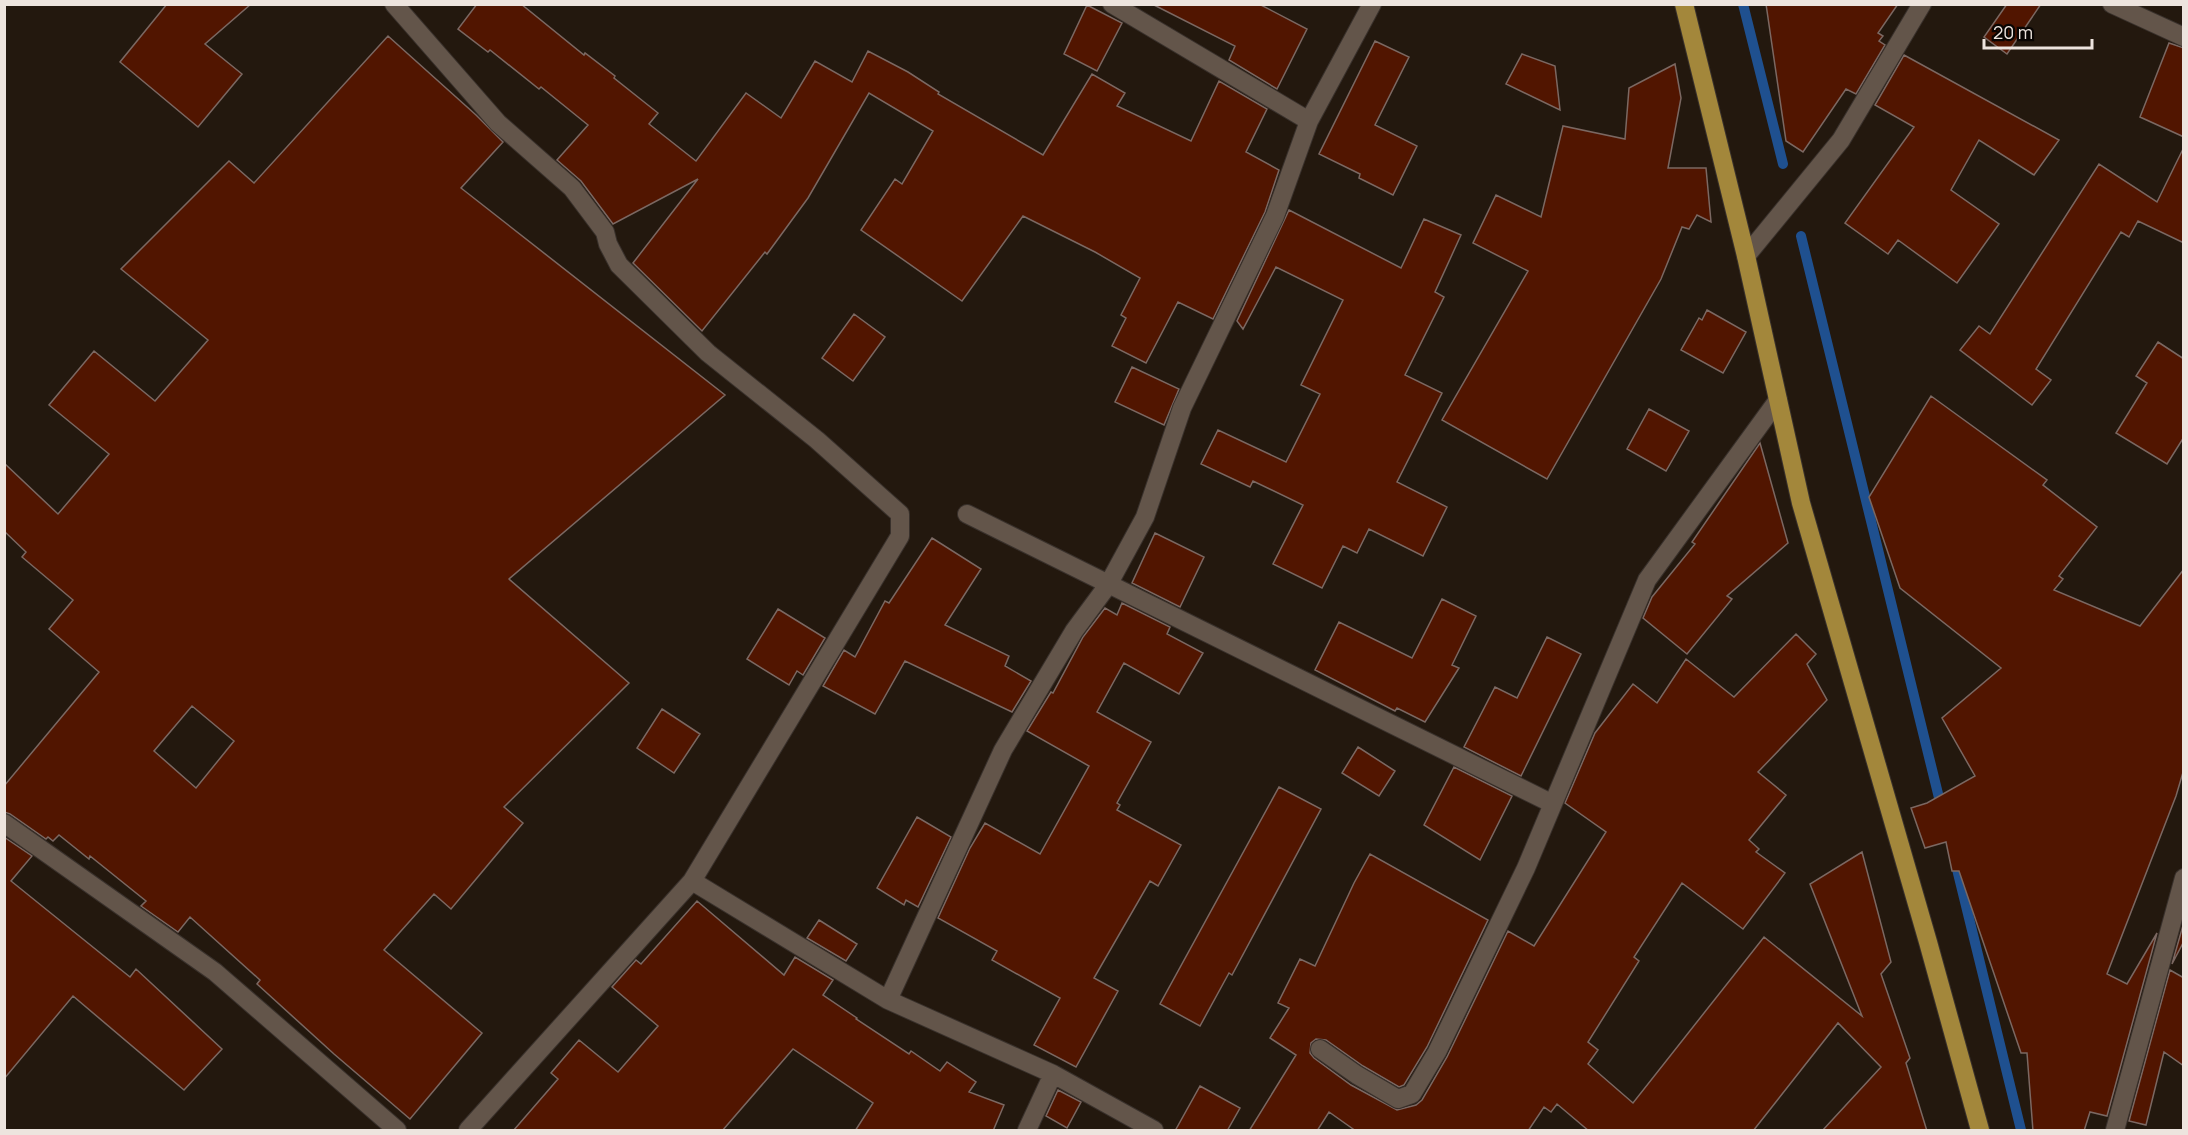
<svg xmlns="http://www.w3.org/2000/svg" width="2188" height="1135" font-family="Manrope,sans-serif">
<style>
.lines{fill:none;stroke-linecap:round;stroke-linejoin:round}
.stream{stroke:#1f508f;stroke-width:10}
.building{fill:#511500;stroke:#7b6862;stroke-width:1.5;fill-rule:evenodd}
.minor-casing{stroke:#39312c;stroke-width:20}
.major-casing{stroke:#39312c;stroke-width:20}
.minor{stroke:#63554a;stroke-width:18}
.major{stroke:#a3873b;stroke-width:18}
</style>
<rect width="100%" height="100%" fill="#23180e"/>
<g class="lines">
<path class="stream" d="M 1743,4 L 1783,164
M 1801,236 L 1942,810
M 1954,857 L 2021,1130"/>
</g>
<path class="building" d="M 167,4 L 251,4 L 205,44 L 242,74 L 198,127 L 120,62 Z
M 477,4 L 521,4 L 584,55 L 585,53 L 615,76 L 614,78 L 658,113 L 649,124 L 696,161 L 746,93 L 781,118 L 815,61 L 852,82 L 868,51 L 908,72 L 939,92 L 938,94 L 1043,155 L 1092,74 L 1125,93 L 1117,106 L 1191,141 L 1219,81 L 1267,109 L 1246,152 L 1279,170 L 1265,212 L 1213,319 L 1178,302 L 1146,363 L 1112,346 L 1126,318 L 1121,315 L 1140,278 L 1095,252 L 1023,216 L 962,301 L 861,230 L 895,179 L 902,184 L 933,131 L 869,93 L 808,198 L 767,254 L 765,252 L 702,331 L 633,263 L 698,179 L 613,224 L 581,181 L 557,160 L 588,125 L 541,87 L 539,89 L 490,50 L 488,52 L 458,29 Z
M 1152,4 L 1259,4 L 1307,29 L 1277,89 L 1229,60 L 1235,46 Z
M 1766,4 L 1898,4 L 1878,33 L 1883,36 L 1879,41 L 1885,45 L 1856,94 L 1846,89 L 1803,152 L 1786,141 Z
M 2007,4 L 2041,4 L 2007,54 L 1984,37 Z
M 1087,5 L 1122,23 L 1097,71 L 1064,54 Z
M 388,36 L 476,115 L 503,142 L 461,188 L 725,395 L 509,579 L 629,683 L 504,807 L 523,823 L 451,909 L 434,894 L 384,950 L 482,1033 L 410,1119 L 334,1054 L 257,984 L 260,980 L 190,917 L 178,932 L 141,906 L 146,901 L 90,856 L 89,859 L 59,835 L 53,841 L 48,837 L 46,839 L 10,814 L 4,812 L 4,786 L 99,672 L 49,629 L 73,600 L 22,557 L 26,552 L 4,531 L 4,463 L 58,514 L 109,454 L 49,405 L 94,351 L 155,401 L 208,340 L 121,269 L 229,161 L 254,183 ZM 192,706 L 234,741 L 196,788 L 154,751 Z
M 1375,41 L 1409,57 L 1375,125 L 1417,146 L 1393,195 L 1359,178 L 1360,174 L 1319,154 Z
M 2169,43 L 2184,48 L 2184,137 L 2140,117 Z
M 1522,54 L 1555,66 L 1560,110 L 1506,84 Z
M 1904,55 L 2059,140 L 2034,175 L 1979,140 L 1951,190 L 1999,224 L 1957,283 L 1898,240 L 1888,254 L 1845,223 L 1914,127 L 1875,105 Z
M 1675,64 L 1681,98 L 1668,168 L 1706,168 L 1711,222 L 1697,215 L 1689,229 L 1682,227 L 1661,279 L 1547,479 L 1442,420 L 1528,271 L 1473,243 L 1496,195 L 1541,217 L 1563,126 L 1625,139 L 1629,88 Z
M 2184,147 L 2184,243 L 2138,221 L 2129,237 L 2121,232 L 2036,369 L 2051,380 L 2032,405 L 1960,350 L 1979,326 L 1990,334 L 2099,164 L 2157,202 Z
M 1289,210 L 1401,268 L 1424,219 L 1461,235 L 1435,292 L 1444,297 L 1405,375 L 1442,393 L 1397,482 L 1447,507 L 1423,556 L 1369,529 L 1357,553 L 1343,546 L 1322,588 L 1273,564 L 1303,505 L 1253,481 L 1250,487 L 1201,464 L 1218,430 L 1286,462 L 1320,394 L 1301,385 L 1343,300 L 1276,267 L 1243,329 L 1237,321 Z
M 1707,310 L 1746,332 L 1723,373 L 1681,350 L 1699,318 L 1702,320 Z
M 854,314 L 885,337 L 853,381 L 822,358 Z
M 2158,342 L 2184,359 L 2184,437 L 2167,464 L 2116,433 L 2147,383 L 2136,376 Z
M 1132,367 L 1179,389 L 1164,425 L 1115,402 Z
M 1931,396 L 2047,480 L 2043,485 L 2097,527 L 2059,576 L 2063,579 L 2054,590 L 2140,626 L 2184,569 L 2184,769 L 2176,796 L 2107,974 L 2127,984 L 2157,933 L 2107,1116 L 2090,1112 L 2084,1131 L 2033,1131 L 2027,1053 L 2021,1053 L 1959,871 L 1952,871 L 1946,842 L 1925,848 L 1911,808 L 1927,803 L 1975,776 L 1942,718 L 2001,668 L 1900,588 L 1869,497 Z
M 1649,409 L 1689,431 L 1666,471 L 1627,449 Z
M 1760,443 L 1788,543 L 1727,596 L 1732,599 L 1687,654 L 1643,618 L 1652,597 L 1695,544 L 1692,542 Z
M 1155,533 L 1204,557 L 1180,607 L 1132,583 Z
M 932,538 L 981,569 L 945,625 L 1009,656 L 1005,666 L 1031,681 L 1012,712 L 905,661 L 875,714 L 823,686 L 844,650 L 855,657 L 885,601 L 889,603 Z
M 1442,599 L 1476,616 L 1452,665 L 1459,668 L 1425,722 L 1397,708 L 1395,711 L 1315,670 L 1339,622 L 1412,658 Z
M 1122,603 L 1170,627 L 1167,634 L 1203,653 L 1179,694 L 1124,663 L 1097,712 L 1151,742 L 1117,803 L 1120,805 L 1117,810 L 1181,845 L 1158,886 L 1150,881 L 1094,978 L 1118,991 L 1076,1067 L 1034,1045 L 1060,998 L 992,960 L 997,951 L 938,918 L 970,848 L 985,823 L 1040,854 L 1089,766 L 1027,731 L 1051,692 L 1053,693 L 1083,637 L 1105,608 L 1117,615 Z
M 778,609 L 825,638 L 803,675 L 797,671 L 789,685 L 747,659 Z
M 1796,634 L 1816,654 L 1807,664 L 1827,700 L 1758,772 L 1786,795 L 1749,840 L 1759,849 L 1756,852 L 1785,873 L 1743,929 L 1682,883 L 1634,957 L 1639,961 L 1588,1042 L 1598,1050 L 1588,1064 L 1633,1103 L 1764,937 L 1862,1016 L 1810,884 L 1862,852 L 1891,962 L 1881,974 L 1910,1058 L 1906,1063 L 1927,1131 L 1822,1131 L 1881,1067 L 1838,1023 L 1753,1131 L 1589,1131 L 1557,1104 L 1551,1112 L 1544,1107 L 1528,1131 L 1356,1131 L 1329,1112 L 1317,1131 L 1249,1131 L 1296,1055 L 1270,1038 L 1289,1008 L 1278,1003 L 1300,959 L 1315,966 L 1354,883 L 1370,854 L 1488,920 L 1427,1047 L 1404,1085 L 1399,1087 L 1363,1066 L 1326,1040 L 1316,1039 L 1311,1043 L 1310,1053 L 1314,1058 L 1351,1085 L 1397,1110 L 1416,1105 L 1422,1100 L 1447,1057 L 1508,931 L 1534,946 L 1606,832 L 1565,803 L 1595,733 L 1633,684 L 1657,703 L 1686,659 L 1734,697 Z
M 1547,637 L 1581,654 L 1521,776 L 1464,747 L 1495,687 L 1517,698 Z
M 662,709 L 700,734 L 674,773 L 637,748 Z
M 1358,747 L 1395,771 L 1379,796 L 1342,773 Z
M 1454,767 L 1512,796 L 1480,860 L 1424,825 Z
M 1279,787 L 1321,809 L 1232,975 L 1229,973 L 1200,1026 L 1160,1004 Z
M 917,817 L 951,837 L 918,907 L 906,900 L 904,905 L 877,888 Z
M 4,837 L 32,856 L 11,881 L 130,977 L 136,969 L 222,1049 L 184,1090 L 73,996 L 4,1079 Z
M 697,901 L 784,975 L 795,957 L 833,980 L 823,995 L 857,1018 L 856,1019 L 909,1054 L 911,1051 L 940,1071 L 947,1062 L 976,1082 L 969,1092 L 1004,1105 L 993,1131 L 855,1131 L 873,1103 L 793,1049 L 722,1131 L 513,1131 L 558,1079 L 551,1073 L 579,1040 L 618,1072 L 658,1026 L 612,987 L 636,960 L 641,964 Z
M 819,920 L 857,944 L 846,961 L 807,938 Z
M 2184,922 L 2184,941 L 2172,964 Z
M 2170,970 L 2184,978 L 2184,1066 L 2164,1052 L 2146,1125 L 2129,1121 Z
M 1200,1086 L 1240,1108 L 1227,1131 L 1175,1131 Z
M 1058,1090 L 1081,1102 L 1067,1128 L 1046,1116 Z"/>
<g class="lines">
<defs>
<path id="minor" d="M 394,4 L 498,123 L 572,188 L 605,232 L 608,244 L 619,265 L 708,353 L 817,440 L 900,514 L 900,536 L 692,881 L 468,1130
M 1112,4 L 1309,121
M 2112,4 L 2184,37
M 1746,256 L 1841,140 L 1922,4
M 967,514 L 1553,804
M 4,823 L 215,972 L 397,1130
M 692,881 L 888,1000 L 1053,1074 L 1154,1130
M 888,1000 L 1003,750 L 1074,631 L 1108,585 L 1145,517 L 1182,408 L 1275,216 L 1309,121 L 1372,4
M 1320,1049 L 1357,1075 L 1398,1099 L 1412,1094 L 1437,1052 L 1526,868 L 1647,580 L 1778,400
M 1027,1130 L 1053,1074
M 2115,1130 L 2184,878"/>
<path id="major" d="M 1684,4 L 1746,256 L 1801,503 L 1928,942 L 1980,1130"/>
</defs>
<use href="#minor" class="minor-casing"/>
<use href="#major" class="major-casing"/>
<use href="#minor" class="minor"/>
<use href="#major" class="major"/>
</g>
<rect width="2188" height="1135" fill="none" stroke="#ede4de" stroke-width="12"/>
<path d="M1984 39v9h108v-9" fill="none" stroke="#ede4de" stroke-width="3"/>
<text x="1993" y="39" font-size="18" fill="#ede4de" stroke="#090503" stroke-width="4.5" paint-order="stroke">20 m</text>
</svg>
